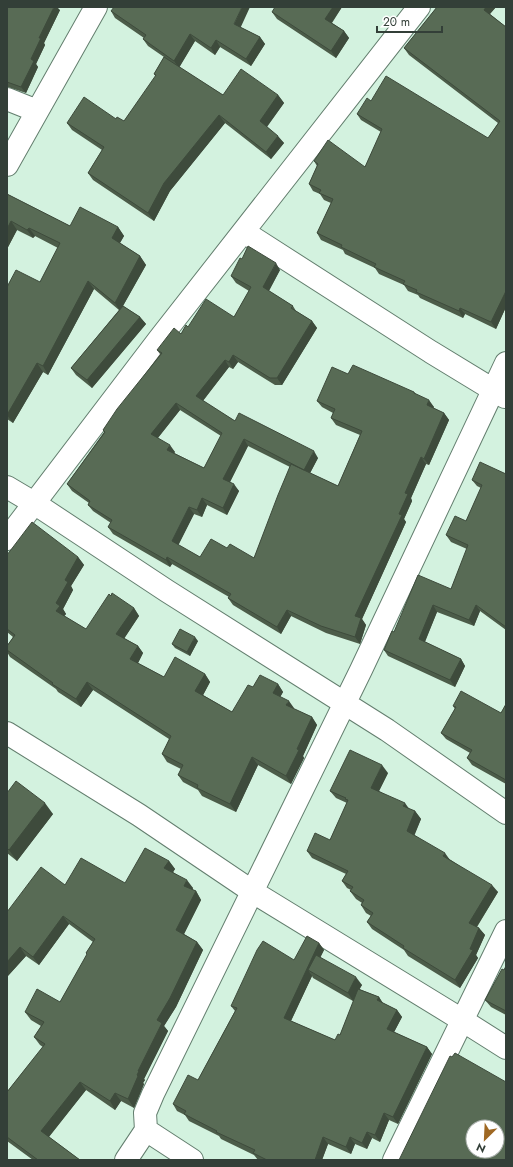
<svg xmlns="http://www.w3.org/2000/svg" width="513" height="1167" font-family="Jost,sans-serif">
<style>
.lines{fill:none;stroke-linecap:round;stroke-linejoin:round}
.minor-casing{stroke:#637e6e;stroke-width:24}
.minor{stroke:#fff;stroke-width:22}
.wall{fill:#4c5c49;fill-rule:evenodd}
.shaded-wall{fill:#3e4b3c}
.building{fill:#586b55;stroke:#3e4b3c;fill-rule:evenodd}
</style>
<rect width="100%" height="100%" fill="#d3f2df"/>
<g class="lines">
<defs>
<path id="minor" d="M 7,99 L 37,111
M 7,165 L 96,7
M 244,232 L 431,352 L 505,397
M 7,487 L 34,503 L 167,591 L 387,730 L 506,813
M 7,539 L 160,338 L 419,7
M 7,733 L 139,815 L 253,892 L 462,1020 L 506,1048
M 146,1130 L 192,1160
M 126,1160 L 146,1130 L 145,1113 L 153,1094 L 361,670 L 506,363
M 394,1160 L 506,931"/>
</defs>
<use href="#minor" class="minor-casing"/>
<use href="#minor" class="minor"/>
</g>
<path class="wall" d="M 7,7 L 60,10 L 44,43 L 45,45 L 36,64 L 38,67 L 26,93 L 8,87 L 7,85 Z
M 342,7 L 332,23 L 344,31 L 349,38 L 336,58 L 277,19 L 272,12 Z
M 437,7 L 496,7 L 490,14 L 506,27 L 506,307 L 496,329 L 465,314 L 463,318 L 420,298 L 418,295 L 408,291 L 404,285 L 379,274 L 375,268 L 345,254 L 343,250 L 321,240 L 317,233 L 331,203 L 324,200 L 320,194 L 313,191 L 309,184 L 317,166 L 314,161 L 365,167 L 381,132 L 361,120 L 357,114 L 371,101 L 488,138 L 498,123 L 409,55 L 404,48 Z
M 111,11 L 240,27 L 260,37 L 265,44 L 251,66 L 220,47 L 215,55 L 195,41 L 179,67 L 223,95 L 278,95 L 284,103 L 267,127 L 284,143 L 271,159 L 225,123 L 170,191 L 154,221 L 93,180 L 88,173 L 102,150 L 72,130 L 67,123 L 116,119 L 124,121 L 156,77 L 154,74 L 164,57 L 148,46 L 143,39 L 144,38 L 115,18 Z
M 7,194 L 70,226 L 118,227 L 124,236 L 120,243 L 140,256 L 146,265 L 123,306 L 140,317 L 146,324 L 92,388 L 76,375 L 71,368 L 119,310 L 94,289 L 48,375 L 43,372 L 13,423 L 7,419 L 7,287 L 40,282 L 58,248 L 35,236 L 33,238 L 17,230 L 7,249 Z
M 280,270 L 269,291 L 293,306 L 296,311 L 312,321 L 317,328 L 282,385 L 275,385 L 238,362 L 233,369 L 229,367 L 203,401 L 235,421 L 318,458 L 310,473 L 338,486 L 360,435 L 336,425 L 331,418 L 333,413 L 322,407 L 317,401 L 348,374 L 414,392 L 416,394 L 434,407 L 433,408 L 444,413 L 449,420 L 429,465 L 426,464 L 411,498 L 412,501 L 404,519 L 406,522 L 362,619 L 366,625 L 360,644 L 326,633 L 291,616 L 281,634 L 233,605 L 228,598 L 229,597 L 172,564 L 170,567 L 113,534 L 108,527 L 111,523 L 93,511 L 88,505 L 89,503 L 72,491 L 67,484 L 104,432 L 103,430 L 160,354 L 157,350 L 181,334 L 188,327 L 234,317 L 249,291 L 236,283 L 231,276 ZM 180,410 L 221,436 L 204,468 L 174,453 L 175,452 L 158,438 ZM 248,446 L 290,467 L 254,558 L 227,548 L 200,557 L 178,545 L 194,514 L 202,517 L 207,505 L 227,515 L 239,491 L 230,482 Z
M 506,474 L 506,630 L 480,611 L 474,626 L 437,612 L 425,642 L 461,659 L 465,666 L 455,687 L 388,656 L 384,650 L 394,632 L 451,589 L 467,549 L 451,542 L 446,535 L 466,521 L 481,488 L 477,486 L 472,480 Z
M 7,555 L 78,557 L 84,565 L 71,586 L 73,590 L 63,609 L 66,614 L 64,616 L 86,629 L 134,608 L 139,616 L 124,638 L 138,646 L 143,653 L 138,663 L 164,677 L 205,674 L 210,682 L 203,695 L 232,712 L 253,687 L 278,684 L 283,692 L 280,697 L 294,709 L 312,717 L 317,725 L 303,756 L 304,758 L 291,784 L 258,765 L 236,812 L 202,796 L 198,790 L 183,782 L 178,775 L 181,769 L 167,762 L 162,754 L 169,739 L 93,690 L 81,707 L 58,692 L 56,689 L 10,657 L 7,652 L 7,646 L 13,637 L 7,632 Z
M 198,641 L 190,656 L 175,648 L 172,644 Z
M 506,704 L 506,784 L 472,765 L 467,758 L 470,753 L 446,739 L 441,733 L 455,709 L 453,706 L 501,713 Z
M 388,773 L 379,791 L 409,809 L 415,811 L 421,819 L 414,835 L 498,892 L 477,927 L 479,928 L 485,935 L 476,955 L 478,958 L 460,988 L 408,956 L 404,950 L 372,929 L 367,922 L 371,916 L 366,913 L 361,905 L 362,903 L 356,899 L 350,891 L 351,890 L 347,888 L 342,881 L 346,874 L 312,858 L 307,851 L 330,840 L 347,803 L 336,798 L 330,791 Z
M 7,793 L 53,814 L 17,861 L 7,853 Z
M 169,861 L 175,869 L 173,872 L 193,888 L 192,890 L 196,891 L 201,900 L 184,934 L 197,942 L 203,950 L 176,1007 L 164,1026 L 168,1031 L 144,1079 L 145,1080 L 143,1083 L 144,1084 L 134,1108 L 121,1101 L 115,1110 L 86,1090 L 49,1137 L 80,1160 L 33,1160 L 7,1141 L 7,1092 L 43,1047 L 40,1045 L 34,1037 L 41,1026 L 31,1020 L 25,1012 L 60,1002 L 87,955 L 86,953 L 93,942 L 69,924 L 39,965 L 26,956 L 7,977 L 7,912 L 65,885 L 125,883 Z
M 319,943 L 324,950 L 320,957 L 362,985 L 359,989 L 379,997 L 383,1003 L 397,1010 L 402,1017 L 394,1032 L 427,1047 L 432,1054 L 398,1124 L 389,1120 L 380,1142 L 372,1138 L 367,1149 L 355,1144 L 351,1154 L 328,1144 L 322,1160 L 258,1160 L 254,1155 L 221,1139 L 219,1136 L 189,1121 L 185,1115 L 177,1111 L 173,1104 L 198,1080 L 235,1011 L 231,1006 L 294,960 ZM 312,976 L 313,978 L 353,1001 L 355,998 L 340,1035 L 335,1040 L 291,1021 Z
M 506,966 L 506,1015 L 491,1007 L 485,1000 L 504,970 Z"/>
<path class="shaded-wall" d="M 54,7 L 57,7 L 60,10 L 44,43 L 45,45 L 36,64 L 38,67 L 26,93 L 21,87 L 39,38 Z
M 242,7 L 250,7 L 239,31 L 234,24 Z
M 333,7 L 342,7 L 330,25 L 325,19 Z
M 486,7 L 496,7 L 488,16 L 484,10 Z
M 344,31 L 349,38 L 336,58 L 331,51 Z
M 190,34 L 195,41 L 179,68 L 174,61 Z
M 260,37 L 265,44 L 251,66 L 246,59 Z
M 216,40 L 220,47 L 215,55 L 211,48 Z
M 278,95 L 284,103 L 265,129 L 260,121 Z
M 219,115 L 225,123 L 170,191 L 154,221 L 148,213 L 164,183 Z
M 278,136 L 284,143 L 271,159 L 266,152 Z
M 11,221 L 17,230 L 7,249 L 7,229 Z
M 118,227 L 124,236 L 118,246 L 112,238 Z
M 29,228 L 35,236 L 33,238 L 27,230 Z
M 140,256 L 146,265 L 120,311 L 115,303 Z
M 276,263 L 280,270 L 267,294 L 263,287 Z
M 88,281 L 94,289 L 48,375 L 43,366 Z
M 506,291 L 506,307 L 496,329 L 491,322 Z
M 460,308 L 465,314 L 463,318 L 459,311 Z
M 140,317 L 146,324 L 92,388 L 87,380 Z
M 312,321 L 317,328 L 282,385 L 277,378 Z
M 233,355 L 238,362 L 233,369 L 229,362 Z
M 225,360 L 229,367 L 201,403 L 196,396 Z
M 37,363 L 43,372 L 13,423 L 7,415 Z
M 429,400 L 434,407 L 431,412 L 427,405 Z
M 176,403 L 180,410 L 156,440 L 151,434 Z
M 444,413 L 449,420 L 429,465 L 424,459 Z
M 244,439 L 248,446 L 228,486 L 223,479 Z
M 170,445 L 175,452 L 172,456 L 167,450 Z
M 314,451 L 318,458 L 308,477 L 304,470 Z
M 421,457 L 426,464 L 411,498 L 412,501 L 404,519 L 406,522 L 362,619 L 366,625 L 360,644 L 355,637 L 355,616 L 399,514 L 405,493 Z
M 234,484 L 239,491 L 227,515 L 223,508 Z
M 202,498 L 207,505 L 202,517 L 197,510 Z
M 189,507 L 194,514 L 177,548 L 172,541 Z
M 78,557 L 84,565 L 71,586 L 73,590 L 63,609 L 66,614 L 62,619 L 56,611 L 56,603 L 65,580 Z
M 167,557 L 172,564 L 170,567 L 166,560 Z
M 433,605 L 437,612 L 423,646 L 419,639 Z
M 476,605 L 480,611 L 474,626 L 469,620 Z
M 134,608 L 139,616 L 122,642 L 116,634 Z
M 287,610 L 291,616 L 281,634 L 277,627 Z
M 195,637 L 198,641 L 190,656 L 187,652 Z
M 138,646 L 143,653 L 136,667 L 130,659 Z
M 461,659 L 465,666 L 455,687 L 450,680 Z
M 205,674 L 210,682 L 201,699 L 195,691 Z
M 87,682 L 93,690 L 81,707 L 76,699 Z
M 278,684 L 283,692 L 278,701 L 273,693 Z
M 289,701 L 294,708 L 292,713 L 286,705 Z
M 312,717 L 317,725 L 303,756 L 304,758 L 291,784 L 286,776 L 297,749 Z
M 252,757 L 258,765 L 236,812 L 230,804 Z
M 382,765 L 388,773 L 377,795 L 371,788 Z
M 45,803 L 53,814 L 17,861 L 9,850 Z
M 405,803 L 410,810 L 403,806 Z
M 415,811 L 421,819 L 413,839 L 407,831 Z
M 445,853 L 450,860 L 443,856 Z
M 169,861 L 175,869 L 170,877 L 164,868 Z
M 187,880 L 193,888 L 190,894 L 184,886 Z
M 492,885 L 498,892 L 474,931 L 469,923 Z
M 196,891 L 201,900 L 182,938 L 176,930 Z
M 63,916 L 69,924 L 39,965 L 33,957 Z
M 479,928 L 485,935 L 476,955 L 478,958 L 460,988 L 455,980 Z
M 197,942 L 203,950 L 176,1007 L 164,1026 L 168,1031 L 144,1079 L 145,1080 L 143,1083 L 144,1084 L 134,1108 L 128,1099 L 137,1075 L 138,1071 L 157,1020 Z
M 319,943 L 324,950 L 313,973 L 308,970 L 312,976 L 289,1025 L 284,1018 Z
M 20,947 L 26,956 L 7,977 L 7,962 Z
M 356,977 L 362,985 L 353,1001 L 348,993 Z
M 379,997 L 383,1004 L 377,1000 Z
M 397,1010 L 402,1017 L 392,1036 L 387,1029 Z
M 427,1047 L 432,1054 L 398,1124 L 393,1117 Z
M 80,1082 L 86,1090 L 47,1139 L 41,1131 Z
M 115,1093 L 121,1101 L 115,1110 L 110,1101 Z
M 384,1113 L 389,1120 L 380,1142 L 375,1135 Z
M 367,1132 L 372,1138 L 367,1149 L 362,1143 Z
M 323,1137 L 328,1144 L 322,1160 L 315,1160 Z
M 350,1137 L 355,1144 L 351,1154 L 346,1147 Z"/>
<path class="building" d="M 7,7 L 54,7 L 39,38 L 41,38 L 31,59 L 34,61 L 21,87 L 7,82 Z
M 114,7 L 242,7 L 234,24 L 260,37 L 246,59 L 216,40 L 211,48 L 190,34 L 174,61 L 143,39 L 146,35 L 111,11 Z
M 275,7 L 333,7 L 325,19 L 344,31 L 331,51 L 272,12 Z
M 437,7 L 486,7 L 484,10 L 506,27 L 506,291 L 491,322 L 460,308 L 459,311 L 416,292 L 417,290 L 403,284 L 405,281 L 374,267 L 376,264 L 341,247 L 342,245 L 317,233 L 333,199 L 319,193 L 321,190 L 309,184 L 318,164 L 314,161 L 328,140 L 365,167 L 382,129 L 357,114 L 367,98 L 371,101 L 386,76 L 488,138 L 500,121 L 404,48 Z
M 164,57 L 223,95 L 241,69 L 278,95 L 260,121 L 278,136 L 266,152 L 219,115 L 164,183 L 148,213 L 88,173 L 104,147 L 67,123 L 84,97 L 116,119 L 117,117 L 124,121 L 156,75 L 154,74 Z
M 7,194 L 70,226 L 80,207 L 118,227 L 112,238 L 140,256 L 115,303 L 88,281 L 43,366 L 37,363 L 7,415 L 7,287 L 16,270 L 40,282 L 60,243 L 29,228 L 27,230 L 11,221 L 7,229 Z
M 248,246 L 276,263 L 263,287 L 293,306 L 291,308 L 312,321 L 277,378 L 270,378 L 233,355 L 229,362 L 225,360 L 196,396 L 235,421 L 239,413 L 314,451 L 304,470 L 244,439 L 223,479 L 234,484 L 223,508 L 202,498 L 197,510 L 189,507 L 172,541 L 200,557 L 211,539 L 227,548 L 230,544 L 254,558 L 278,495 L 291,464 L 338,486 L 362,431 L 331,418 L 335,409 L 317,401 L 332,367 L 348,374 L 353,365 L 414,392 L 414,393 L 429,400 L 427,405 L 444,413 L 424,459 L 421,457 L 405,493 L 408,494 L 399,514 L 402,515 L 355,616 L 361,618 L 355,637 L 321,626 L 287,610 L 277,627 L 228,598 L 231,594 L 167,557 L 166,560 L 108,527 L 112,520 L 88,505 L 90,501 L 67,484 L 105,432 L 103,430 L 117,409 L 162,353 L 157,350 L 174,328 L 181,334 L 186,325 L 188,327 L 206,299 L 234,317 L 251,287 L 231,276 L 240,258 L 242,259 ZM 176,403 L 222,433 L 204,468 L 167,450 L 170,445 L 151,434 Z
M 123,306 L 140,317 L 87,380 L 71,368 Z
M 480,462 L 506,474 L 506,627 L 476,605 L 469,620 L 433,605 L 419,639 L 461,659 L 450,680 L 384,650 L 392,631 L 394,632 L 418,575 L 451,589 L 468,545 L 446,535 L 455,516 L 466,521 L 482,485 L 472,480 Z
M 32,522 L 78,557 L 65,580 L 68,582 L 56,603 L 60,606 L 56,611 L 86,629 L 109,594 L 111,596 L 112,593 L 134,608 L 116,634 L 138,646 L 130,659 L 164,677 L 175,657 L 205,674 L 195,691 L 232,712 L 248,685 L 253,687 L 260,675 L 278,684 L 273,693 L 289,701 L 286,705 L 312,717 L 297,749 L 299,750 L 286,776 L 252,757 L 230,804 L 197,788 L 198,785 L 178,775 L 183,765 L 162,754 L 171,736 L 87,682 L 76,699 L 52,684 L 53,683 L 7,650 L 7,646 L 15,635 L 7,629 L 7,555 Z
M 180,629 L 195,637 L 187,652 L 172,644 Z
M 461,691 L 501,713 L 506,704 L 506,780 L 467,758 L 472,750 L 441,733 L 456,707 L 453,706 Z
M 350,750 L 382,765 L 371,788 L 405,803 L 403,806 L 415,811 L 407,831 L 445,853 L 443,856 L 492,885 L 469,923 L 479,928 L 470,949 L 473,950 L 455,980 L 403,948 L 404,946 L 367,922 L 373,913 L 361,905 L 364,900 L 350,891 L 353,887 L 342,881 L 348,871 L 307,851 L 315,833 L 330,840 L 348,800 L 345,799 L 346,798 L 330,791 Z
M 16,781 L 45,803 L 9,850 L 7,848 L 7,793 Z
M 145,848 L 169,861 L 164,868 L 187,880 L 184,886 L 196,891 L 176,930 L 197,942 L 170,998 L 157,1020 L 162,1023 L 138,1071 L 139,1071 L 137,1075 L 138,1076 L 128,1099 L 115,1093 L 110,1101 L 80,1082 L 41,1131 L 80,1160 L 38,1160 L 7,1137 L 7,1092 L 45,1044 L 34,1037 L 44,1022 L 25,1012 L 37,989 L 60,1002 L 87,954 L 86,953 L 95,939 L 63,916 L 33,957 L 20,947 L 7,962 L 7,912 L 41,867 L 65,885 L 81,858 L 125,883 Z
M 307,936 L 319,943 L 284,1018 L 335,1040 L 338,1034 L 340,1035 L 358,989 L 379,997 L 377,1000 L 397,1010 L 387,1029 L 427,1047 L 393,1117 L 384,1113 L 375,1135 L 367,1132 L 362,1143 L 350,1137 L 346,1147 L 323,1137 L 315,1160 L 267,1160 L 253,1153 L 255,1150 L 216,1132 L 217,1131 L 184,1114 L 186,1111 L 173,1104 L 188,1075 L 198,1080 L 205,1067 L 237,1008 L 231,1006 L 257,950 L 263,941 L 294,960 Z
M 316,955 L 356,977 L 348,993 L 308,970 Z
M 506,966 L 506,1011 L 485,1000 L 502,969 L 504,970 Z
M 455,1053 L 506,1082 L 506,1160 L 399,1160 L 450,1056 L 452,1057 ZM 473,1127 L 497,1127 L 497,1151 L 473,1151 Z"/>
<rect width="513" height="1167" fill="none" stroke="#333f38" stroke-width="16"/>
<g transform="translate(485 1139) rotate(204)"><circle r="19" fill="#ffffff" stroke="#adb2af"/>
<path d="M0-3L7 15L0 10L-7 15Z" fill="#9f6823"/>
<text y="-6" font-size="11" font-weight="bold" text-anchor="middle" fill="#333f38">N</text>
</g>
<path d="M377 26v6h65v-6" fill="none" stroke="#333f38" stroke-width="2"/>
<text x="383" y="26" font-size="12" fill="#333f38" stroke="#ffffff" stroke-width="3" paint-order="stroke">20 m</text>
</svg>
